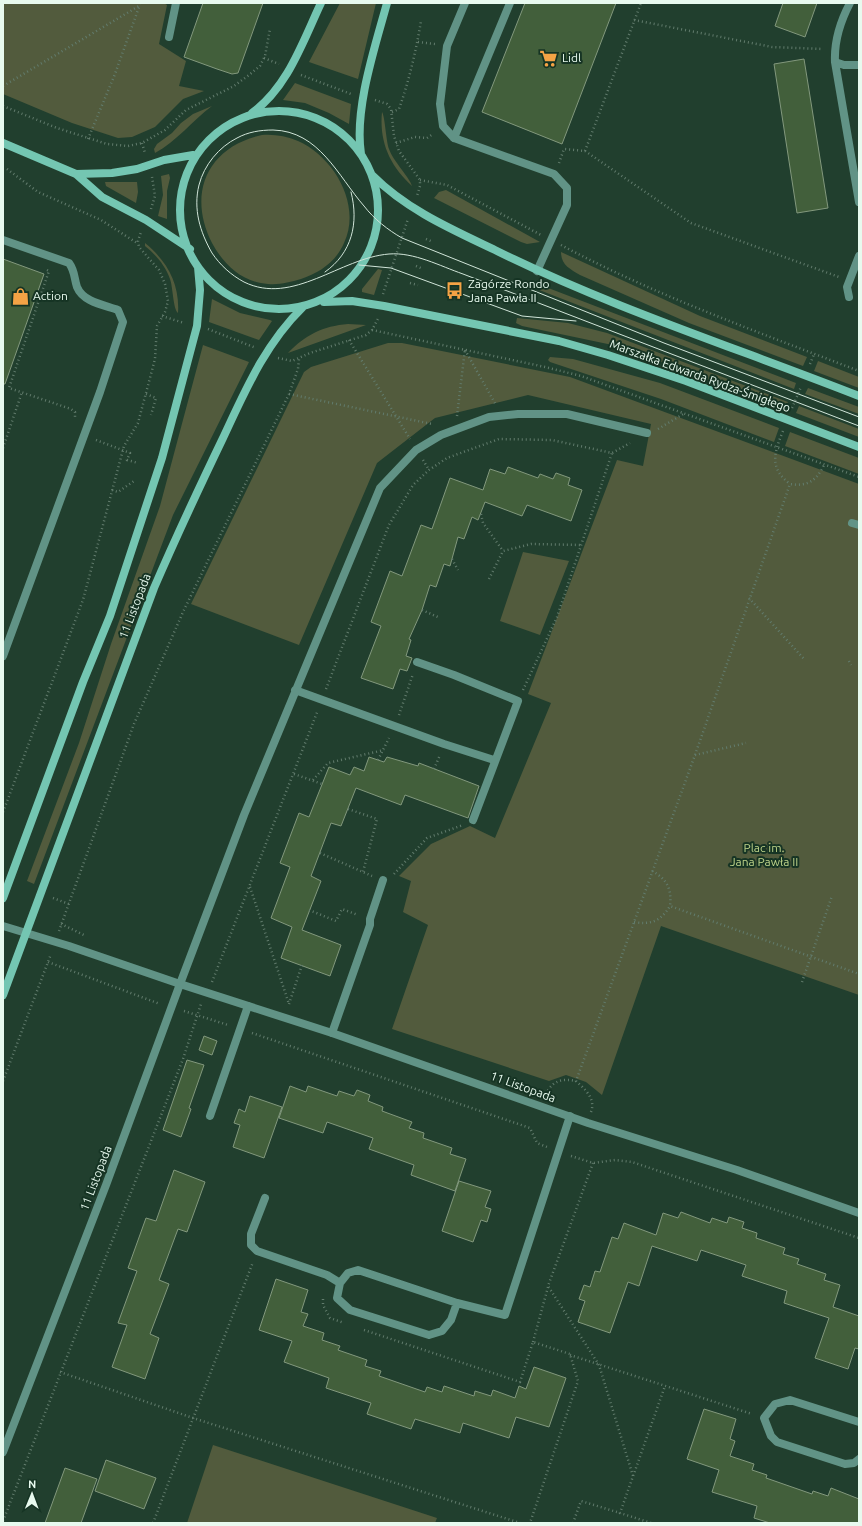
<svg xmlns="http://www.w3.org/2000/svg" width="862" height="1526" font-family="Ubuntu,sans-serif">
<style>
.green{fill:#525b3d}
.building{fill:#425f3b;stroke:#82987d}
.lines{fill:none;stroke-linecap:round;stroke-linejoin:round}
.path{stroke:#627c6d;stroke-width:2.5;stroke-dasharray:1 3;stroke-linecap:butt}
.lane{stroke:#619386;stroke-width:8}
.street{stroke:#619386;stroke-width:8}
.secondary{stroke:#74c6b2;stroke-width:8}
.tram{stroke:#d1e5d9;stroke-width:1}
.labels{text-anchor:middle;stroke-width:4;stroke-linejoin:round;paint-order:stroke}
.poi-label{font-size:12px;fill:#e8faef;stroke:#163424;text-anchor:start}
.street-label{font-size:12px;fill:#e8faef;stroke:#163424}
.park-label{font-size:12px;fill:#bdd289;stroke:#163424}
</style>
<rect width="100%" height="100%" fill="#213f2e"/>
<path class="green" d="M 3,3 L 164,3 L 167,5 L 159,44 L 186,61 L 179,86 L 204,91 L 183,99 L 155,127 L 132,137 L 118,138 L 72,123 L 3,94 Z
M 340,3 L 376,3 L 358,79 L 309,62 Z
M 295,83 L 351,104 L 349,124 L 329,113 L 305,103 L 283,100 Z
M 212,106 C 192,121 177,141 155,153 L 154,149 L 157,144 L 172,133 L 181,123 L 193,114 Z
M 382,112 C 385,116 386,141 389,149 C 393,161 410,178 412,186 C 390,166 379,142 382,112 Z
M 262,135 C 274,134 286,136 298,141 C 334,157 362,205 344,243 C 336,262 319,273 301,279 C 290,282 280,285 268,284 C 242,282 224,265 212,243 C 187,194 207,147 262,135 Z
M 169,174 L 170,178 L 167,191 L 167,219 L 158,216 L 163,195 L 161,176 Z
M 105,182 L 137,182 L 138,192 L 136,203 L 106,186 Z
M 446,190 L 540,242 L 527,244 L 521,242 L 434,198 L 439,192 Z
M 145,243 C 167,261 180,284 178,313 C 173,309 173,287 170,279 C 165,265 156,255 145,246 Z
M 561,252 L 700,316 L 807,357 L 803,366 L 689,323 L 580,275 C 570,269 561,265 561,252 Z
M 378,269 L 382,270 L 374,295 L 362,292 L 362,289 Z
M 530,281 L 796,383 L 794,389 L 529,286 Z
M 212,299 L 240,313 L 270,320 L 272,321 L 259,340 L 209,322 Z
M 517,318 L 568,323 L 607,333 L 788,402 L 785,409 L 622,347 L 522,326 L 516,323 Z
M 348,324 L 366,325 L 288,353 C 305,335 323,326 348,324 Z
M 388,343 L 402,343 L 570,377 L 859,484 L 859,995 L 661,926 L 602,1095 L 586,1082 L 566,1075 L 549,1081 L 392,1029 L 428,925 L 403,912 L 411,881 L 399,876 L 431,844 L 470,826 L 495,838 L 551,703 L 528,694 L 617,460 L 643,466 L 651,424 L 528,395 L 435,418 L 377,463 L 299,645 L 191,604 L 304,372 L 311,367 Z
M 203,345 L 249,362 L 173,515 L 34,884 L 27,881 L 79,743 L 111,644 L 160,506 Z
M 550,357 L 573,359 L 660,383 L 779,428 L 774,442 L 661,399 L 550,362 L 548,360 Z
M 818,361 L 859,377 L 859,388 L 814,371 Z
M 808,388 L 859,407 L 859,414 L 805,394 Z
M 799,406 L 859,429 L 859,437 L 796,413 Z
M 790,432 L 859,458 L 859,474 L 785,446 Z
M 523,552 L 569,561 L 540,635 L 500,621 Z
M 213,1445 L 437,1518 L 435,1523 L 187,1523 Z"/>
<path class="building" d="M 203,3 L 263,3 L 238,73 L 232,74 L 217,69 L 184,57 Z
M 525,3 L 616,3 L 562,144 L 482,112 Z
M 783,3 L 817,3 L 805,37 L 775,26 Z
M 804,59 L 828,208 L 797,213 L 774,64 Z
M 3,259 L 44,274 L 5,384 L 3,384 Z
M 508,467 L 538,478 L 540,474 L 553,479 L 556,473 L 570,478 L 568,485 L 582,490 L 571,521 L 527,505 L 522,516 L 485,502 L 478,520 L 472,517 L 464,539 L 458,537 L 450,566 L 444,564 L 436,587 L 430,585 L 422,610 L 409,639 L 411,640 L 406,656 L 412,658 L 407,671 L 400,669 L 393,689 L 361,678 L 381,626 L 371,622 L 390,571 L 402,576 L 421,525 L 432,529 L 450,478 L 483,490 L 490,469 L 505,474 Z
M 369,757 L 384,762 L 387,757 L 418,766 L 419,763 L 479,786 L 468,818 L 405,795 L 401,805 L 356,788 L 341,826 L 331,823 L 311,876 L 321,881 L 302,930 L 341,945 L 330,976 L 281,958 L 292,927 L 271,918 L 290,867 L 280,863 L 299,813 L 309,817 L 329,767 L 350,775 L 354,767 L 364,771 Z
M 204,1036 L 217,1041 L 212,1055 L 199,1050 Z
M 187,1060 L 204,1065 L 189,1108 L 191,1109 L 181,1137 L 163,1130 Z
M 290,1086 L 306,1092 L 308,1086 L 337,1096 L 339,1091 L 354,1096 L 357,1090 L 370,1095 L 368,1101 L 383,1107 L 382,1111 L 412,1122 L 409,1128 L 424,1133 L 423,1138 L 452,1148 L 450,1154 L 466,1159 L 455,1191 L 411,1175 L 414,1165 L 369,1149 L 373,1138 L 327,1122 L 323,1133 L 279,1118 Z
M 250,1096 L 282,1107 L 264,1158 L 233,1147 L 240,1125 L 234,1123 L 239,1109 L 245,1112 Z
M 174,1170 L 205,1182 L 187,1232 L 178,1229 L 159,1280 L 169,1284 L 150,1334 L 159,1338 L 145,1379 L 112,1367 L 127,1325 L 118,1323 L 137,1271 L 128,1268 L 146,1218 L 156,1221 Z
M 459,1181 L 491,1191 L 485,1207 L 491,1209 L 487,1222 L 481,1220 L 473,1242 L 442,1231 Z
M 681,1212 L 710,1223 L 712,1218 L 727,1223 L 729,1217 L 744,1222 L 742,1228 L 757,1233 L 756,1238 L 785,1248 L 783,1254 L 799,1259 L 797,1264 L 826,1274 L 824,1280 L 840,1285 L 833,1307 L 859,1316 L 859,1349 L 855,1348 L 848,1369 L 815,1358 L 829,1318 L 784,1303 L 787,1291 L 742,1276 L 746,1265 L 701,1250 L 697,1261 L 652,1246 L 639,1286 L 628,1282 L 610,1333 L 578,1322 L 585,1301 L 579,1299 L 584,1285 L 590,1287 L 595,1271 L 600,1272 L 612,1237 L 618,1239 L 624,1223 L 656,1235 L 663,1213 L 678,1218 Z
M 276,1279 L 308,1290 L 301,1312 L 308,1314 L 303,1326 L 324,1333 L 322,1340 L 340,1346 L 338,1350 L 367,1360 L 365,1366 L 381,1371 L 379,1376 L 425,1392 L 427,1387 L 442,1392 L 444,1386 L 474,1396 L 475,1391 L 491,1396 L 493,1390 L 515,1398 L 519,1386 L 526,1389 L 534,1367 L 566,1378 L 549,1427 L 516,1417 L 509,1438 L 463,1423 L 460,1433 L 415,1419 L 411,1429 L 367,1414 L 371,1403 L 326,1388 L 329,1378 L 284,1362 L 292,1341 L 259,1330 Z
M 704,1409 L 736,1419 L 730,1439 L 735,1441 L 730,1456 L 754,1464 L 752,1470 L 767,1475 L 766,1478 L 812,1494 L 813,1491 L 828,1496 L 831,1488 L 859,1499 L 859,1523 L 770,1523 L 754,1518 L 757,1506 L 712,1492 L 719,1470 L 687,1459 Z
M 106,1460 L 156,1478 L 144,1509 L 95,1491 Z
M 65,1468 L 97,1479 L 81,1523 L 45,1523 Z"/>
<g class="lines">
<path class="path" d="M 634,20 L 772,47 L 823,49
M 418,42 L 435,44
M 264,58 L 279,64
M 301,75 L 351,94
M 3,86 L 139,6 L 140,3
M 375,100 L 387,104 L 391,109 L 394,136 L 399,151 L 420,180 L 420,186 L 417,196
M 3,106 L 57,128 L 107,144 L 128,146 L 142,143 L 165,130 L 186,110 L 234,86 L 249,75 L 260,66 L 265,56 L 270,29
M 392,112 L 399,109 C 409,81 416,51 421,21
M 88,139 L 115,74 L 139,7
M 142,143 L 145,153
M 396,143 L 415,137 L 427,138 L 433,134
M 585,151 L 691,223 L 839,277
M 559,163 L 564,149 L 585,151 L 641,3
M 3,169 L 7,169 L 38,192 L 101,220 L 137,243
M 420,180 L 447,185 L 541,235
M 151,209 L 155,196 L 152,177
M 426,239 L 433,242
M 561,245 C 657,296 758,332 859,371
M 416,266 L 423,269
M 47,270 L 49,271 L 9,388 L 71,409 L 75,412 L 75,419
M 410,283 L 418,285
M 383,294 L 408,219
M 162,316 L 184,323
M 208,329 L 256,348
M 372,330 L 545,367 L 581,376 L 859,477
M 349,340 L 410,439
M 465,350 L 496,405
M 278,358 L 292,361 L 310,353 L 366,335 L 372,330 L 379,317
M 810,364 L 814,354
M 146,394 L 156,398 L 151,415
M 289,394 L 432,424
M 792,408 L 801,387
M 457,416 L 465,349
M 658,429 L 685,413
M 783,431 C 774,453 769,468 790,484
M 96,440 L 130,453 L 127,460 L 138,463
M 3,448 L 22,392
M 423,460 L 429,470
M 112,490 L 118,492 L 134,481
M 481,514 L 483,523 L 503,551
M 452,559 L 458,570
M 489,579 L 503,551 L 531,544 L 582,545
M 749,598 L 804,659
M 422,610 L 440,618
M 849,661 L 851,665
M 326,689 L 389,525 L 413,485 L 429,470 L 447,458 L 499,439 L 552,440 L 612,453 L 630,443
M 523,690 L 557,617 L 612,453
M 399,715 L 413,674
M 695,755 L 746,743
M 378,760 L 389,738
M 434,769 L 440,755
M 294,774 L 322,784
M 313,780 L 328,763 L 384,750
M 348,809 L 377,819 L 363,872
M 3,812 L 83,600 L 124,446 L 138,423 L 155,359 L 157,326 L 165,312 L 168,301 L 165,284 L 159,270 L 139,247 L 138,241 L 141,232
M 320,853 L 372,876
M 652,871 C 667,879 672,889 670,906 L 859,974
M 394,874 L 427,838 L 463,825
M 250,887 L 289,1004
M 53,898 L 69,904
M 309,910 L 336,921 L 342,909 L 358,915
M 634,922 C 651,925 661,921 670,906
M 61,924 L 86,936
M 59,931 L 134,724 L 183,612 L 289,394 L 298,369 L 299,359
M 48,962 L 160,1004
M 212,982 L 318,710
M 802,982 L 832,896
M 289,1004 L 302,965
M 184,1011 L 228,1025
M 252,1033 L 530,1128 L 537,1143 L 547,1147
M 3,1081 L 51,954
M 546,1094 C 552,1081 562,1078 576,1081
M 591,1112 C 596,1099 585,1089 576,1081 L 695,755 L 790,484 C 808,487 817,480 824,465
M 571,1156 L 593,1163 L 615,1160 L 632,1162 L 859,1238
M 593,1163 L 548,1286 L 599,1365 L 633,1476
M 323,1299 L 323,1305 L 330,1318 L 344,1323
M 364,1330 L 520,1382 L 533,1342 L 570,1354 L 578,1381 L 530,1523
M 533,1342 L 548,1287
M 570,1355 L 752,1414
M 60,1372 L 193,1418 L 520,1523
M 3,1521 L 183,1059 L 201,1004
M 153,1523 L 253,1262
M 573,1523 L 581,1501 L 620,1513
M 651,1523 L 620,1513 L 665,1386"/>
<path class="lane" d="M 510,3 L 454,138 L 554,174 L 567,188 L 567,205 L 537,271
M 850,3 C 840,22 834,41 835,62 L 844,65 L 859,65
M 169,37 L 176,3
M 835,62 L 859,202
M 454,138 L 443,126 L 440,104 L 447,46 L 465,3
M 3,240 L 69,263 C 75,271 74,278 77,287 C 83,302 104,305 118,310 L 123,322 L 100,392 L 3,656
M 849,297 L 847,287 L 859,256
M 852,523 L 859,525
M 417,662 L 454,675 L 518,701 L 473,820
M 295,690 L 444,744 L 494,760
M 180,984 L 244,815 L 380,488 L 416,450 L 441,435 L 489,417 L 518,414 L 567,414 L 647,433
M 332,1033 L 370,925 L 370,919 L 383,880
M 210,1116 L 248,1006
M 265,1198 L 251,1234 L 251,1245 L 257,1251 L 327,1275 L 340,1283
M 457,1303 L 451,1320 L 442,1331 L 429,1335 L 350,1310 L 337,1298 L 340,1283 L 348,1273 L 358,1270 L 457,1303 L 505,1315 L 570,1116
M 859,1422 L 790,1400 L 775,1404 L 764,1418 L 771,1436 L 777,1442 L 845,1464 L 854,1463 L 859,1459"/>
<path class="street" d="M 3,926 L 69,946 L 180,984 L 332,1033 L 588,1123 L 737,1170 L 859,1213
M 3,1452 L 106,1185 L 180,984"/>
<path class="secondary" d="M180 210a99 99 0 1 1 198 0a99 99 0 1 1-198 0Z
M 252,113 C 288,87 303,41 321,3
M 3,143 L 76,174 L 102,197 L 146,220 L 190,249
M 361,154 C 354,109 375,47 387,3
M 76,174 L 112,173 L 137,169 L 164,160 L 193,155
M 372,175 C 407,210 451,229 495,250 C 612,308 737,348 859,396
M 324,302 L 352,301 L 384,306 L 559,341 L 608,355 L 686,381 L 859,447
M 3,898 L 83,682 L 110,616 L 162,458 L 197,326 L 200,290 L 198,267
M 3,995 L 154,588 C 176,537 199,488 223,438 C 245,391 265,344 303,307"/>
<path class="tram" d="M 359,265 L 391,268 L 522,316 L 576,321
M 325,272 C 352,253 359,223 351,192
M 859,417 L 664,343 L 402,238 C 388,230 374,219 364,206 C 338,176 319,131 273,130 C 260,130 248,132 237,138 C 219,147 204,165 199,185 C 193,209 200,232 212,253 C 220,265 231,275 244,282 C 293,306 340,258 389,254 C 414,252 440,266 463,274 L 859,426"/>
</g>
<defs>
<symbol id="supermarket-bare" viewBox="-9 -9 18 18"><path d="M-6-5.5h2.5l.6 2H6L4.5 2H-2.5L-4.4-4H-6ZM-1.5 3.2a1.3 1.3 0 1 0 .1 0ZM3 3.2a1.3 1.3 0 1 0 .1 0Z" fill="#f4a345" stroke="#163424" stroke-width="2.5" paint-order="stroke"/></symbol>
<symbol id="bus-bare" viewBox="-9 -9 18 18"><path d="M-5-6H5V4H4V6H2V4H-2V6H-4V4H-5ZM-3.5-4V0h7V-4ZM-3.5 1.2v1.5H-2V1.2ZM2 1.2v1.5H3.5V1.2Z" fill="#f4a345" stroke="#163424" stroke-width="2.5" paint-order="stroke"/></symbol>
<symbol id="shop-bare" viewBox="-9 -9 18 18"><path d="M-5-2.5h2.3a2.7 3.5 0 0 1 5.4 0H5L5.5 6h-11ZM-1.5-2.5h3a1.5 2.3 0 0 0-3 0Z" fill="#f4a345" stroke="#163424" stroke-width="2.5" paint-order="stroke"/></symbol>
</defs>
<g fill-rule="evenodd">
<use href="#supermarket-bare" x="536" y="46" width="25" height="25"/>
<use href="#bus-bare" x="442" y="278" width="25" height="25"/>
<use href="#shop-bare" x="8" y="284" width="25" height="25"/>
</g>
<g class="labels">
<g class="poi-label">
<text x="562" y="62">Lidl</text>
<text x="468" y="288">Zagórze Rondo<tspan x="468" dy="14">Jana Pawła II</tspan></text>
<text x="33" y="300">Action</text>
</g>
<g class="street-label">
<text transform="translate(700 376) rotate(20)" y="4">Marszałka Edwarda Rydza-Śmigłego</text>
<text transform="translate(135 606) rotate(-69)" y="4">11 Listopada</text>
<text transform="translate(523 1087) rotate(20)" y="4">11 Listopada</text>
<text transform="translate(96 1178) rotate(-69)" y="4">11 Listopada</text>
</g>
<g class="park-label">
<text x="764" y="852">Plac im.<tspan x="764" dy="14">Jana Pawła II</tspan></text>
</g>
</g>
<rect width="862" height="1526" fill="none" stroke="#e8faef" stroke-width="8"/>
<g transform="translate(32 1494) rotate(1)" stroke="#163424" stroke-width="3" paint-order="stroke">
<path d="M0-3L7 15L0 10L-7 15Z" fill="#e8faef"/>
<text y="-6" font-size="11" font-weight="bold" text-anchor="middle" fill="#e8faef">N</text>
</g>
</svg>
